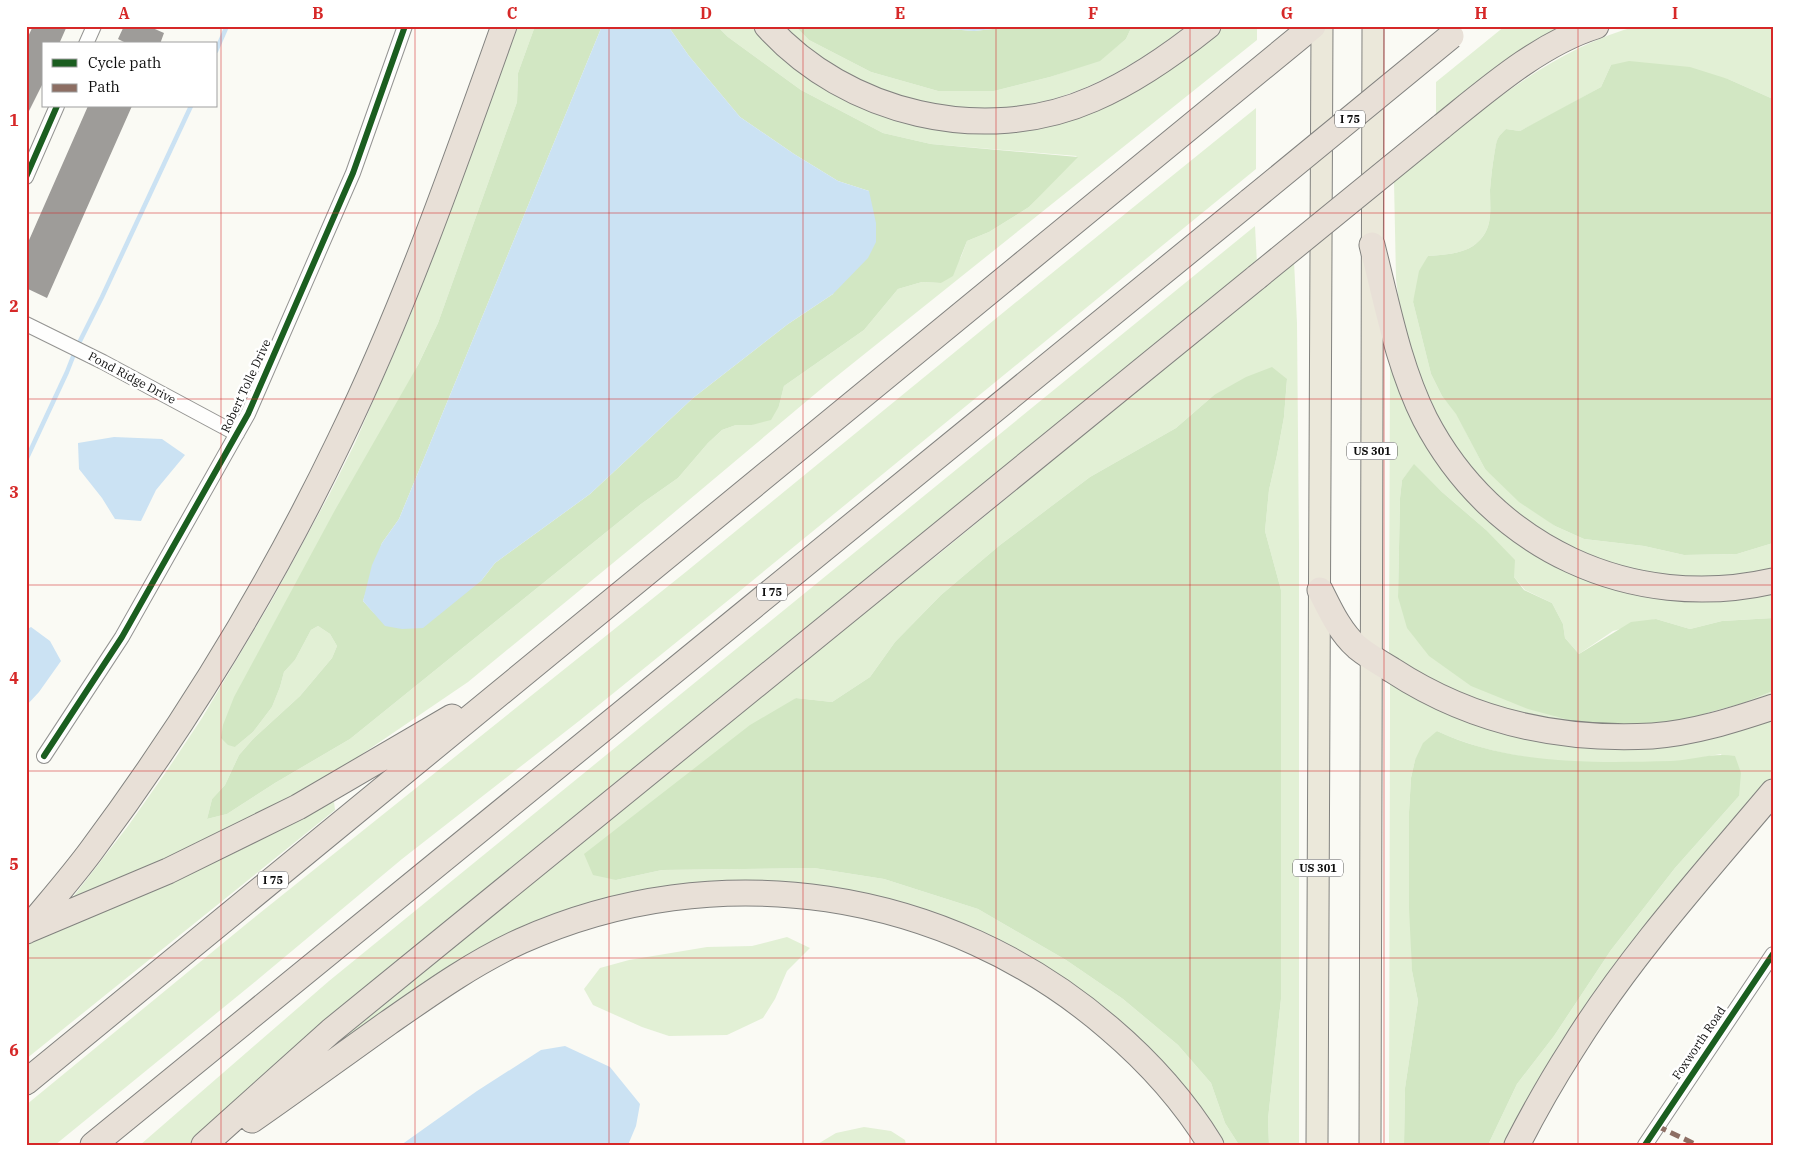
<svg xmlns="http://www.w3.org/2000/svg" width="1799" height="1171" font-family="'IBM Plex Serif',serif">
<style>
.green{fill:#e2f0d5}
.forest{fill:#d2e7c3}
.water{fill:#cbe2f3}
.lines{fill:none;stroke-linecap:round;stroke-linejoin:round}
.stream{stroke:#cbe2f3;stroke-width:4.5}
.building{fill:#9e9c99}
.street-casing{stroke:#949492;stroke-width:16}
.primary-casing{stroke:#82827f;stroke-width:23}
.highway-casing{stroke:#82827f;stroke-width:27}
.street{stroke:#fefefd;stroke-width:14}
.primary{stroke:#ebe8da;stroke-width:21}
.highway{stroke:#e8e0d7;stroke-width:25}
.highway-bridge-casing{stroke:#82827f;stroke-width:27;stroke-linecap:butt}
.highway-bridge{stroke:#e8e0d7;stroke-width:25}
.quiet{stroke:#8d6e63;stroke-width:5;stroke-dasharray:10 5;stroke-linecap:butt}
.cycleway-casing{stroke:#fff;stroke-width:9}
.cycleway{stroke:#1b5e20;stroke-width:6}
.grid{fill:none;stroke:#d62828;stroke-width:1;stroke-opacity:0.55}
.labels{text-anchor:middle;stroke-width:5;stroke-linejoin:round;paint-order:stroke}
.shield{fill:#fff;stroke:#565656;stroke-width:1}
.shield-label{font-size:11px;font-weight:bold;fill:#0e0e0e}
.street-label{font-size:12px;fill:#0e0e0e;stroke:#fff}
.neatline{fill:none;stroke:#d62828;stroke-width:2}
.grid-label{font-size:16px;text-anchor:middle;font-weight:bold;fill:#d62828}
</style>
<rect width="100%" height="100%" fill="#fafaf4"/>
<path class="green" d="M 518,26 L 535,26 L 518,73 L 517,102 L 438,323 L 235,747 L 253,732 L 272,707 L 280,687 L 284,672 L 295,660 L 311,630 L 318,626 L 330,634 L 337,646 L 332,658 L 300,696 L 253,739 L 239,755 L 225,785 L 212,799 L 207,819 L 227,814 L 275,783 L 350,739 L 641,504 L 678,478 L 708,443 L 722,430 L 736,425 L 752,425 L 779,406 L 784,386 L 864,330 L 898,289 L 922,282 L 941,283 L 961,257 L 967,241 L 989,232 L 1029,207 L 1077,156 L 931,144 L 883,133 L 801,90 L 728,37 L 717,26 L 752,26 L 770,46 L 982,132 L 1197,48 L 1225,26 L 1257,26 L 1257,40 L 827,384 L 652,531 L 468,682 L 343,767 L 300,793 L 148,868 L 73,897 L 128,826 L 168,769 L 202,718 L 272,600 L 329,495 L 355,443 L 413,309 Z
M 780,26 L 795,26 L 809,40 L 871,72 L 938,91 L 994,91 L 1050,77 L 1100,60 L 1126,39 L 1132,26 L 1187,26 C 1106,87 1030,124 926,102 C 915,100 904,98 893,95 C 883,93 874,87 865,83 C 855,78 843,74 834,68 C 815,57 797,40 780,26 Z
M 1505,26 L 1568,26 L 1436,121 L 1436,82 Z
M 1638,26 L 1773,26 L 1773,99 L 1728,79 L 1611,65 L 1601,87 L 1549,116 L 1520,131 L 1506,129 C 1495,139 1497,142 1494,156 C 1492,167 1491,179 1490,190 C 1490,212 1494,231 1473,246 C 1461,254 1441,255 1428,256 L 1413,302 L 1431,374 L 1442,396 L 1456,413 L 1485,469 L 1555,526 L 1584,539 L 1644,546 L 1684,555 L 1737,554 L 1773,543 L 1773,575 L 1729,582 L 1611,568 L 1522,522 L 1452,448 L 1415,373 L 1399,303 L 1396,279 L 1394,181 C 1468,122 1545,50 1638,26 Z
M 1256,108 L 1256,169 L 741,590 L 579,721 L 402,859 L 256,981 L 55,1145 L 26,1145 L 26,1105 L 250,921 L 687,571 L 1010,307 Z
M 1255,226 L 1257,264 L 346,1013 L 189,1145 L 140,1145 L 329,981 Z
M 1294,261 L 1297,323 L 1299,545 L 1299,1145 L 1269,1145 L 1268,1119 L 1281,999 L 1281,590 L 1265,531 L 1269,490 L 1277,455 L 1284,417 L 1287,380 L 1214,395 L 1176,428 L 1090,477 L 1000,545 L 941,595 L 895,642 L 870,677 L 832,702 L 796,698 L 616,880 L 662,870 L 814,868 L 884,879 L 978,909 L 1066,960 L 1123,999 L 1178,1045 L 1211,1083 L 1225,1123 L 1239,1145 L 1219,1145 L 1148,1054 L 897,907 L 611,903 L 288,1077 L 852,621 L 939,554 Z
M 1390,362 L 1420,423 L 1572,569 L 1773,589 L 1773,618 L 1722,621 L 1690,629 L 1656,619 L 1613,631 L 1579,654 L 1565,638 L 1563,624 L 1552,603 L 1525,590 L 1514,577 L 1485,529 L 1442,492 L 1414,465 L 1402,480 L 1400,498 L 1398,597 L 1708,714 L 1743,703 L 1773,691 L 1773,701 L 1701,723 L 1518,720 L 1389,660 Z
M 1392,683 L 1502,730 L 1773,718 L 1773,783 L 1512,1145 L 1488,1145 L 1517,1084 L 1554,1036 L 1611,950 L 1675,868 L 1739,796 L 1721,754 C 1707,756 1693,760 1679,761 C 1601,766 1509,765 1437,731 L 1415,760 L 1411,778 L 1409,812 L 1412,971 L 1418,1001 L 1405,1088 L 1404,1145 L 1389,1145 L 1390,713 L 1390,685 Z
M 334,802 L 335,810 L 26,1059 L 26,941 C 128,899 232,861 326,804 Z
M 787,937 L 810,948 L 787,971 L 775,999 L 763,1018 L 727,1035 L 669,1036 L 642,1027 L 593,1005 L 584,989 L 600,968 L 629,960 L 707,947 L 752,946 Z
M 864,1127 L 891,1131 L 905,1140 L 906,1145 L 816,1145 L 836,1133 Z"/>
<path class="forest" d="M 535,26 L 602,26 L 399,519 L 382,543 L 363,601 L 374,613 L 481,581 L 495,563 L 590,494 L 693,398 L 788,324 L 833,294 L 869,191 L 838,181 L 794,154 L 740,117 L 689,56 L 668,26 L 717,26 L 728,37 L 801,90 L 883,133 L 931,144 L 1078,157 L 1029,207 L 989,232 L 967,241 L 953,276 L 941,283 L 922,282 L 898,289 L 864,330 L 784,386 L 779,406 L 771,420 L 752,425 L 736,425 L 722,430 L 708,443 L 678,478 L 641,504 L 350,739 L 275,783 L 227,814 L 207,819 L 212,799 L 225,785 L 239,755 L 253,739 L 300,696 L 332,658 L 337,646 L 330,634 L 318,626 L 311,630 L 295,660 L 284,672 L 280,687 L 272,707 L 253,732 L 235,747 L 228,745 L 221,738 L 223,725 L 234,697 L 335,510 L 418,365 L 438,323 L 517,102 L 518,73 Z
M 795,26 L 911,26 L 974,31 L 1021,26 L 1132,26 L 1126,39 L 1100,61 L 1050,77 L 994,91 L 938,91 L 871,72 L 809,40 Z
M 1629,61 L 1690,67 L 1728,79 L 1773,99 L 1773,543 L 1737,554 L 1684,555 L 1644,546 L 1584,539 L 1555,526 L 1519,502 L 1485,469 L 1456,414 L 1442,396 L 1431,374 L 1413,302 L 1419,271 L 1428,256 C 1441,255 1461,254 1473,246 C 1494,231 1490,212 1490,190 C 1491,179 1492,167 1494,156 C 1497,141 1495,139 1506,129 L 1520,131 L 1601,87 L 1611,65 Z
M 1272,367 L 1287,379 L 1284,417 L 1277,455 L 1269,490 L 1265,531 L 1281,590 L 1281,999 L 1268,1119 L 1269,1145 L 1239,1145 L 1225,1123 L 1211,1083 L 1178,1045 L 1123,999 L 1066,960 L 978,909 L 884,879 L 814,868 L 662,870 L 616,880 L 593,875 L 584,854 L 750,725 L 796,698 L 832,702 L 870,677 L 895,642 L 941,595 L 1000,545 L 1090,477 L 1176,428 L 1214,395 L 1246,377 Z
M 1414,464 L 1442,492 L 1485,529 L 1515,560 L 1514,577 L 1524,590 L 1552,603 L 1563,624 L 1565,638 L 1579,654 L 1631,622 L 1656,619 L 1690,629 L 1722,621 L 1773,618 L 1773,691 L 1743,703 L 1671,723 L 1620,727 L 1573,721 L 1528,709 L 1471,686 L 1429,656 L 1407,628 L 1398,597 L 1400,498 L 1402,480 Z
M 1437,731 C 1509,765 1593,763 1671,761 C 1694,760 1712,752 1735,756 L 1741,773 L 1739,796 L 1675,868 L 1611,950 L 1554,1036 L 1517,1084 L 1488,1145 L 1404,1145 L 1405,1088 L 1418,1001 L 1412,971 L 1409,908 L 1409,812 L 1411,778 L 1415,760 L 1423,743 Z"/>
<path class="water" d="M 602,26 L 668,26 L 689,56 L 740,117 L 794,154 L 838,181 L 869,191 L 876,223 L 876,242 L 868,258 L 833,294 L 788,324 L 693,398 L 590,494 L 495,563 L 481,581 L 423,628 L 402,629 L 385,626 L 363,601 L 372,565 L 382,543 L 399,519 Z
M 911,26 L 1021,26 L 974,31 Z
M 114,437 L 162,439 L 185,455 L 156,490 L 141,521 L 115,519 L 102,498 L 79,469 L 78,443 Z
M 31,627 L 50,641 L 61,661 L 39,692 L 26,706 L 26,630 Z
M 565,1046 L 610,1067 L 640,1104 L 636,1126 L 628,1145 L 401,1145 L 477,1091 L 541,1050 Z"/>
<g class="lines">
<path class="stream" d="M 216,51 L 227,26
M 26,460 L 67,372 L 76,349 L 102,297 L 191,106"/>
</g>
<path class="building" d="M 33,26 L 67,26 L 59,44 L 44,44 L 44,81 L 26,117 L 26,41 Z
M 124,26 L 148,26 L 164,33 L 160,44 L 128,44 L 118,39 Z
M 88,106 L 132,106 L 47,298 L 26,288 L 26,247 Z"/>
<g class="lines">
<defs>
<path id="street" d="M 86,44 L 94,26
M 26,177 L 57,106
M 26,324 L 103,362 L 237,434
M 44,756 L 122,637 L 248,414 L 353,173 L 405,26
M 1645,1145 L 1773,954"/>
<path id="primary" d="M 1317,1145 L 1322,26
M 1370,1145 L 1373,26"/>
<path id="highway" d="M 767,26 C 846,114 984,147 1093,99 C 1135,81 1173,54 1208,26
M 1441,127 C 1487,90 1539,44 1596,26
M 1372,245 C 1387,304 1398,365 1425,419 C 1492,548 1632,613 1773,581
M 1320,590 C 1330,610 1340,632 1357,647 C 1368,656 1380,663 1392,670 C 1470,721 1559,741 1652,736 C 1693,733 1734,720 1773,707
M 28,930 L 168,871 L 298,807 L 452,717
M 26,931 C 48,904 71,878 91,851 C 187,722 271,584 340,440 C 405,306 454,166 504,26
M 26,1082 L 1313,26
M 252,1120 C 298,1088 343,1055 388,1023 C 431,993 473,963 521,941 C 716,853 947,888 1109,1028 C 1149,1062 1184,1101 1211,1145
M 93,1145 L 1250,201
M 204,1145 L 331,1031 L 1257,277
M 1517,1145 C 1534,1112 1552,1080 1572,1049 C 1629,957 1703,875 1773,792"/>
</defs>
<use href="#street" class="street-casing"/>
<use href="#primary" class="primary-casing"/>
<use href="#highway" class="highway-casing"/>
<use href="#street" class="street"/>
<use href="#primary" class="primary"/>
<use href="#highway" class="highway"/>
<defs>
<path id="highway-bridge" d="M 1250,201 L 1451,36
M 1257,277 L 1441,127"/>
</defs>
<use href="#highway-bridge" class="highway-bridge-casing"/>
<use href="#highway-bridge" class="highway-bridge"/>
<path class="quiet" d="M 1657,1126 L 1697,1145"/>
<defs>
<path id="cycleway" d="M 26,177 L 57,106
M 44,756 L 122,637 L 248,414 L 353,173 L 405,26
M 1645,1145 L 1773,954"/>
</defs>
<use href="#cycleway" class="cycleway-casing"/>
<use href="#cycleway" class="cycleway"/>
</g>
<path class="grid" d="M 221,26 L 221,1145M 415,26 L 415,1145M 609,26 L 609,1145M 803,26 L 803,1145M 996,26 L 996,1145M 1190,26 L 1190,1145M 1384,26 L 1384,1145M 1578,26 L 1578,1145M 26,213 L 1773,213M 26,399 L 1773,399M 26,585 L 1773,585M 26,771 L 1773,771M 26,958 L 1773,958"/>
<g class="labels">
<g class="shield">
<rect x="1335" y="110.5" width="30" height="17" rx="4"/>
<rect x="1347" y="442.5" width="50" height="17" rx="4"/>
<rect x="757" y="583.5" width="30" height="17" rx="4"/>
<rect x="1293" y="859.5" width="50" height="17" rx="4"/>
<rect x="258" y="871.5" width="30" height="17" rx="4"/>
</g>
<g class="shield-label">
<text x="1350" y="123">I 75</text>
<text x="1372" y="455">US 301</text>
<text x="772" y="596">I 75</text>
<text x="1318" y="872">US 301</text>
<text x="273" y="884">I 75</text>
</g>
<g class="street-label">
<text transform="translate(132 378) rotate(28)" y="4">Pond Ridge Drive</text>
<text transform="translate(246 386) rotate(-65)" y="4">Robert Tolle Drive</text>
<text transform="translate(1699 1043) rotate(-56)" y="4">Foxworth Road</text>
</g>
</g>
<rect width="1799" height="1171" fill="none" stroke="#ffffff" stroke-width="55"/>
<rect x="42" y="42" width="175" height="65" fill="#ffffff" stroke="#9f9f9f"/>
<rect x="52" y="59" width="25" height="8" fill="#1b5e20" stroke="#9f9f9f"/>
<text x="88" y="68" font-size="15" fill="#0e0e0e">Cycle path</text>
<rect x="52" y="84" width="25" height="8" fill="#8d6e63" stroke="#9f9f9f"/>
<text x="88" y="92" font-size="15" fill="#0e0e0e">Path</text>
<rect x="28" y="28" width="1744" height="1116" class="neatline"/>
<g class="grid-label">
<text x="124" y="19">A</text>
<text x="318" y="19">B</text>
<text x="512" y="19">C</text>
<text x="706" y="19">D</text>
<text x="900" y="19">E</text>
<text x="1093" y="19">F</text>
<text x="1287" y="19">G</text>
<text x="1481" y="19">H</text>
<text x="1675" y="19">I</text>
<text x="14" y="126">1</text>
<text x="14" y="312">2</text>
<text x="14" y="498">3</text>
<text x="14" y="684">4</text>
<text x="14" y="870">5</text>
<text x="14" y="1056">6</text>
</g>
</svg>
